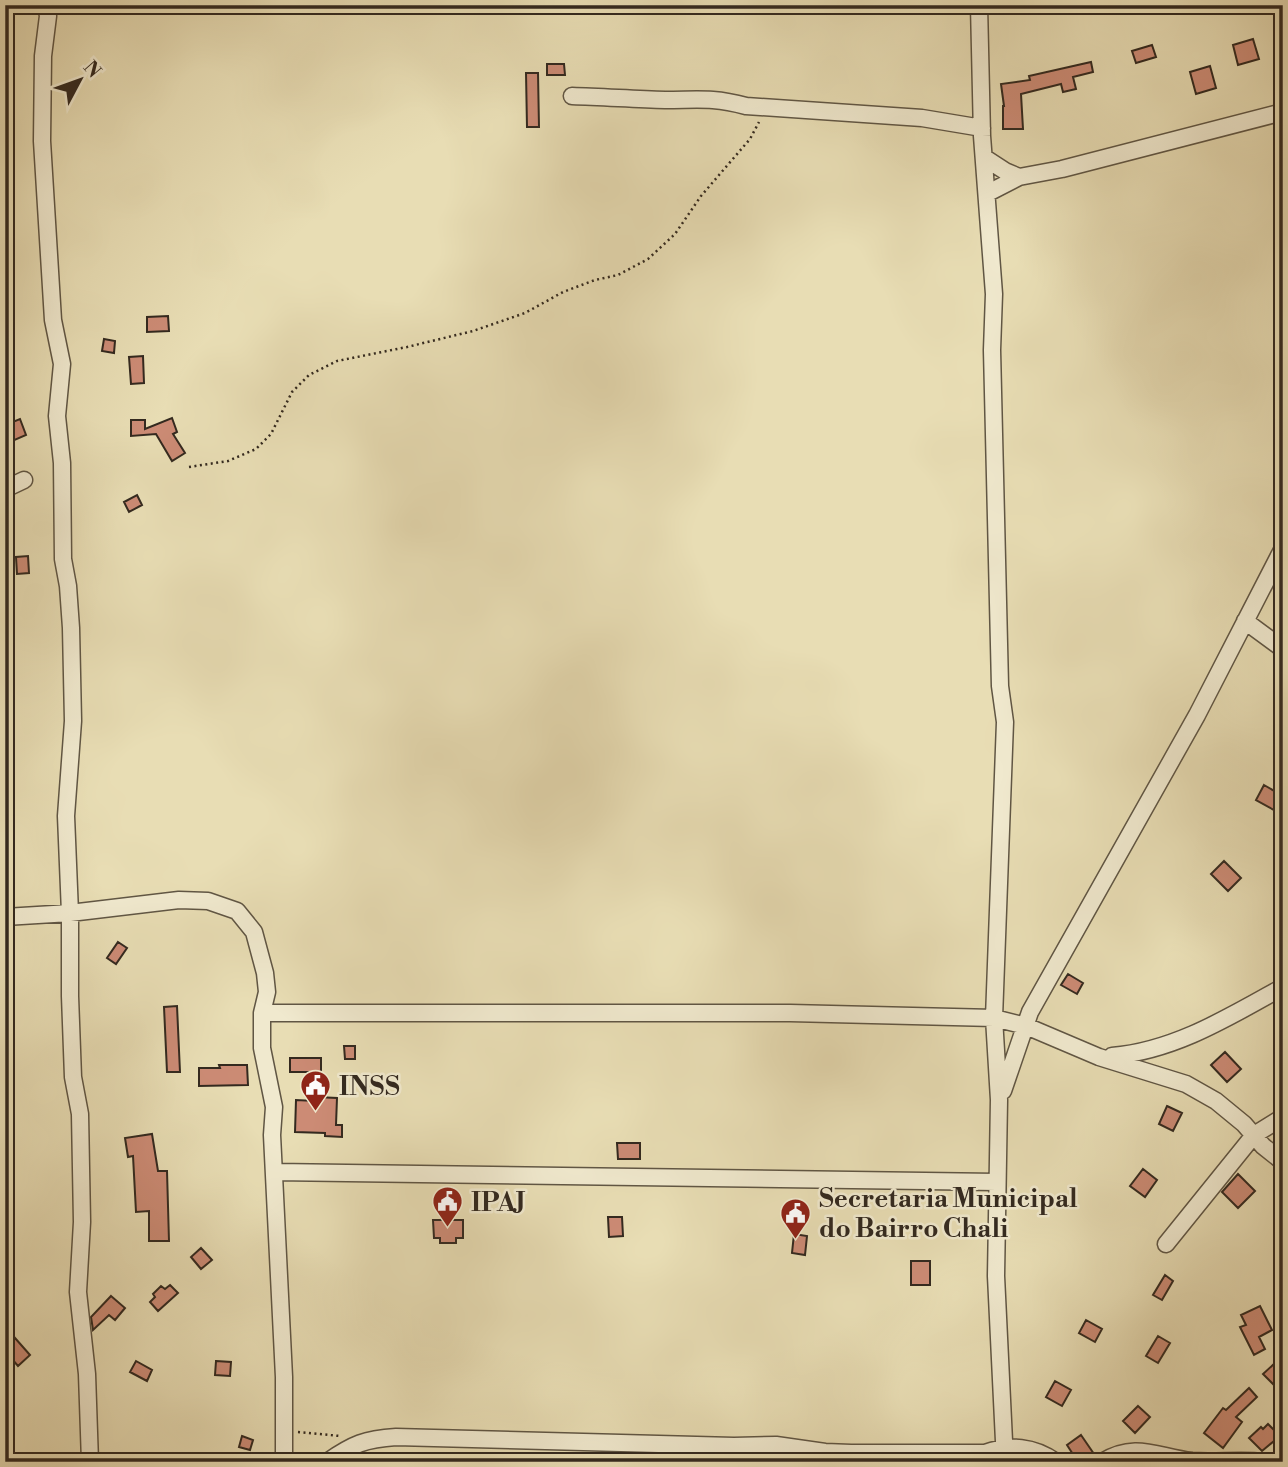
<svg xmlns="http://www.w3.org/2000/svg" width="1288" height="1467" font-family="'Libre Bodoni',serif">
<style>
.building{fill:#cc8b75;stroke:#33291f;stroke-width:2}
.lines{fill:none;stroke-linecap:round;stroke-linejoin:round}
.minor-casing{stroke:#605644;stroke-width:19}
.path{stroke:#33291f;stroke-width:2.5;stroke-dasharray:2 3.5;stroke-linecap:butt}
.minor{stroke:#f0e9ce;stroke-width:16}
.labels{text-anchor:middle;stroke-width:5;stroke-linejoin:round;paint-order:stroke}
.poi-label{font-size:26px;font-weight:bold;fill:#33291f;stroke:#f0e9ce;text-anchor:start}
</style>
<rect width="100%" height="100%" fill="#e8ddb4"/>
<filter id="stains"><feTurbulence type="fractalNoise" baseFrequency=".00286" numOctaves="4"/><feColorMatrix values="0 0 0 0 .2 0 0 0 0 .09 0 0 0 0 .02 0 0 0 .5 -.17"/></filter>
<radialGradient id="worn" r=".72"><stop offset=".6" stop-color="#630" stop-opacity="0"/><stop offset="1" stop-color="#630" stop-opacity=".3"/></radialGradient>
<path class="building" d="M 1253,39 L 1259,59 L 1238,65 L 1233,45 Z
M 1152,45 L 1156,57 L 1136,63 L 1132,51 Z
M 1091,62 L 1093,72 L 1073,77 L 1076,89 L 1063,92 L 1061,84 L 1021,94 L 1023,129 L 1003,129 L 1003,106 L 1004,106 L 1001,84 L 1030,80 L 1029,76 Z
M 547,64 L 564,64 L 565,75 L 547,75 Z
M 1210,66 L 1216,88 L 1196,94 L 1190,72 Z
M 526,73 L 538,73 L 539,127 L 527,127 Z
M 168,316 L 169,331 L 147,332 L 147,317 Z
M 104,339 L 115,341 L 114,353 L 102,351 Z
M 143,356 L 144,383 L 131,384 L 129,357 Z
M 172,418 L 177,432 L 173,434 L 185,453 L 172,461 L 156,434 L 131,436 L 131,420 L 145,420 L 145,429 Z
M 20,419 L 26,435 L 10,442 L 5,425 Z
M 137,495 L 142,505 L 129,512 L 124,502 Z
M 28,556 L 29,573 L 17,574 L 16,557 Z
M 1264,785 L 1283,796 L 1283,815 L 1256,800 Z
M 1224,861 L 1241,878 L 1228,891 L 1211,874 Z
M 118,942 L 127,948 L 116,964 L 107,958 Z
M 1068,974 L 1083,983 L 1077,994 L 1061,985 Z
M 177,1006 L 180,1072 L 167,1072 L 164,1007 Z
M 344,1046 L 355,1046 L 355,1059 L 345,1059 Z
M 1225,1052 L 1241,1069 L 1227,1082 L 1211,1065 Z
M 290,1058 L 321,1058 L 321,1072 L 290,1072 Z
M 219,1065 L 247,1065 L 248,1085 L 199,1086 L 199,1068 L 220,1068 Z
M 316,1097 L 337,1098 L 336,1125 L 342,1125 L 342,1137 L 325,1136 L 325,1133 L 295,1132 L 296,1100 L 315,1101 Z
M 1167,1106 L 1182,1113 L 1173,1131 L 1159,1124 Z
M 152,1134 L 158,1171 L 167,1171 L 169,1241 L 149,1241 L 149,1211 L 136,1212 L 133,1156 L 128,1157 L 125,1138 Z
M 617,1143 L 640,1143 L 640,1159 L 618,1159 Z
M 1143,1169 L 1157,1180 L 1145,1197 L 1130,1186 Z
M 1238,1174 L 1255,1191 L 1238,1208 L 1222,1192 Z
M 608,1217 L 622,1217 L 623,1236 L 609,1237 Z
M 433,1220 L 463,1220 L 463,1238 L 456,1238 L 456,1243 L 440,1243 L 440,1238 L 434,1238 Z
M 794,1234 L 807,1236 L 805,1255 L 792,1253 Z
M 201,1248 L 212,1260 L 201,1269 L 191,1257 Z
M 911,1261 L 930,1261 L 930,1285 L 911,1285 Z
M 1165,1275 L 1173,1281 L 1162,1300 L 1153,1295 Z
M 170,1285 L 178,1293 L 158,1311 L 150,1302 L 155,1297 L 153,1294 L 161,1286 L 165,1289 Z
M 111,1296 L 125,1308 L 115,1320 L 109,1315 L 93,1330 L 91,1317 Z
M 1260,1306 L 1272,1330 L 1259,1337 L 1265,1349 L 1254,1355 L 1240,1327 L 1246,1325 L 1241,1315 Z
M 1086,1320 L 1102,1329 L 1095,1342 L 1079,1333 Z
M 1158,1336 L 1170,1343 L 1158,1363 L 1146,1356 Z
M 15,1338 L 30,1355 L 18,1366 L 5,1351 L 5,1346 Z
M 136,1361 L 152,1370 L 147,1381 L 130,1372 Z
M 216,1361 L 231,1362 L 230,1376 L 215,1375 Z
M 1275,1363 L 1283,1371 L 1283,1382 L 1277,1388 L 1263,1374 Z
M 1055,1381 L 1071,1390 L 1062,1406 L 1046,1397 Z
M 1249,1388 L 1257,1397 L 1236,1417 L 1242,1422 L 1223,1448 L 1204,1433 L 1223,1408 L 1226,1410 Z
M 1138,1406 L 1150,1417 L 1135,1433 L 1123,1421 Z
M 1268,1424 L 1280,1436 L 1262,1451 L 1249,1438 L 1261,1427 L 1263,1429 Z
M 1081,1435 L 1094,1454 L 1082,1462 L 1078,1462 L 1067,1445 Z
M 242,1436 L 253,1440 L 250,1450 L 239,1447 Z"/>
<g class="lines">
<defs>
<path id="minor" d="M 46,5 L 48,16 L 43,56 L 42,141 L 53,320 L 62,364 L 57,416 L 62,463 L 63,559 L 68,586 L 71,628 L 73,721 L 66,816 L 70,913 L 70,996 L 73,1077 L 80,1114 L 82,1222 L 78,1292 L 87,1374 L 90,1462
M 979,5 L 982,136 L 994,294 L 992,350 L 1000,686 L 1005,722 L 994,1018 L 999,1100 L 996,1276 L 1005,1462
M 572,96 C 603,97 634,99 665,100 C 698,100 712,97 746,106 L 922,118 L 982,128
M 985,158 L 1005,171 L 1019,177
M 988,193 L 1019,177 L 1062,169 L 1283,112
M 5,489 L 24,480
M 1245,621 L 1283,649
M 5,917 L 70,913 L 179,900 L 208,901 L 237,911 L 254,932 L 265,973 L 267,992 L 262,1013 L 262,1048 L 274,1107 L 272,1135 L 284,1377 L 284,1462
M 262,1013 L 790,1013 L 994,1018 L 1026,1026 L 1099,1057 L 1186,1084 L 1216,1101 L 1244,1124 L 1263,1146 L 1283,1162
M 1112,1056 C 1174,1051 1229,1017 1283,987
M 1003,1091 L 1030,1012 L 1197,715 L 1283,548
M 275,1172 L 997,1182
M 1166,1244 L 1254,1135 L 1283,1117
M 327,1462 C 353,1444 365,1439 396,1437 L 734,1446 L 776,1445 L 825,1452 L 851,1453 L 985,1453 C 1009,1444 1034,1446 1056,1462
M 1102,1462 C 1136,1441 1157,1457 1192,1461 C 1216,1463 1240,1459 1264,1462"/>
</defs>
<use href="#minor" class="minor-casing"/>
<path class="path" d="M 189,467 L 228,461 L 256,449 L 271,434 L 292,392 L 309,375 L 337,361 L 407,347 L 473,331 L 525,313 L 563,292 L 595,280 L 618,275 L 648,259 L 675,234 L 701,196 L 750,139 L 759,122
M 298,1432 L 340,1436"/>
<use href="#minor" class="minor"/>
</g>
<defs>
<symbol id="civic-pin" viewBox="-11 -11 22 30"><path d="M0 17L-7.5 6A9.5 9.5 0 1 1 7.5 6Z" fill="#8f2418" stroke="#f0e9ce"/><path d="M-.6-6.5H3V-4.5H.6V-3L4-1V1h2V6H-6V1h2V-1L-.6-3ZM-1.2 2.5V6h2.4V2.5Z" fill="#fff"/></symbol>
</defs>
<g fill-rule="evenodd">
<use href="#civic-pin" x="298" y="1068" width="35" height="47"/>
<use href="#civic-pin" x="430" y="1184" width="35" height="47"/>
<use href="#civic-pin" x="778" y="1196" width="35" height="47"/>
</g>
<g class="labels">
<g class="poi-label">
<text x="339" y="1095">INSS</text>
<text x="819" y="1207">Secretaria Municipal<tspan x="819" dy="30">do Bairro Chali</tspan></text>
<text x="471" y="1211">IPAJ</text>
</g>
</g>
<rect width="1288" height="1467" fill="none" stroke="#e8ddb4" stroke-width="28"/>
<rect x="7" y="7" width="1274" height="1453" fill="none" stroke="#33291f" stroke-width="3.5"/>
<rect x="14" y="14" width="1260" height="1439" fill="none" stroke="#33291f" stroke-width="2"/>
<g transform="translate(80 80) rotate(49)" stroke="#f0e9ce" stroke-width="5" paint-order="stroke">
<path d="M0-5L12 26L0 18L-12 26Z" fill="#33291f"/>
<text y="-10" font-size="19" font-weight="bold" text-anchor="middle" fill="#33291f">N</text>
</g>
<rect width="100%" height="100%" filter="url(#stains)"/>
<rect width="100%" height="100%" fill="url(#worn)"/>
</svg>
